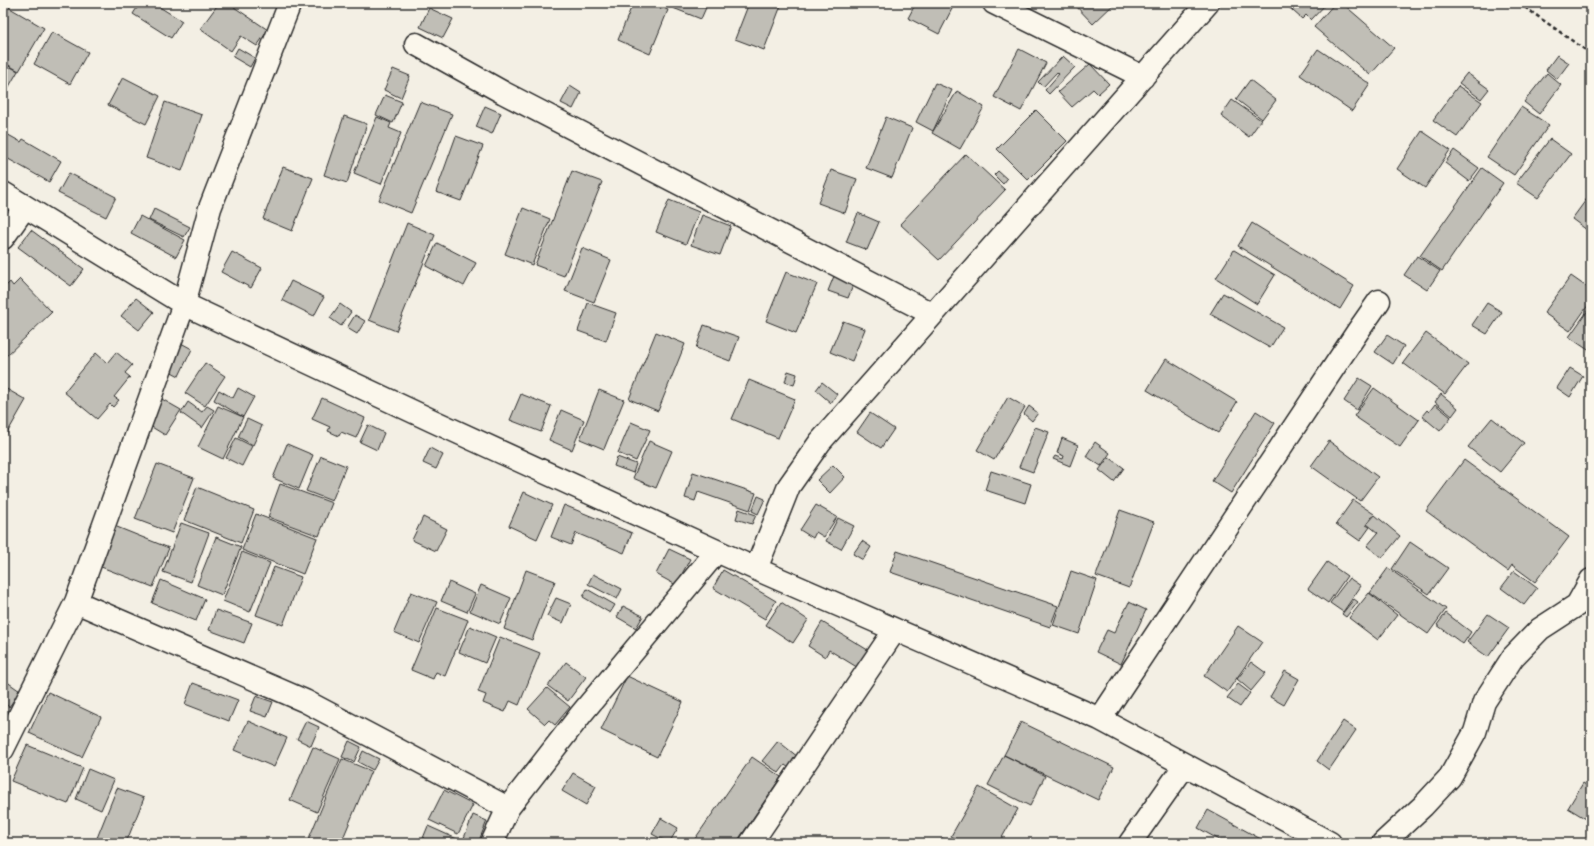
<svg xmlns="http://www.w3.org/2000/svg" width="1594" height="846" font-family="Sriracha,sans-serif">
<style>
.building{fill:#c0beb6;stroke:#2b2b2b}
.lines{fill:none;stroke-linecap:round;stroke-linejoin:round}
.street-casing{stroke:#2b2b2b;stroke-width:25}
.path{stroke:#2b2b2b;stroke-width:2.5;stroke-dasharray:4 3;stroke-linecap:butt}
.street{stroke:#fbf7ec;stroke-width:22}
</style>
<rect width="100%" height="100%" fill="#f3efe4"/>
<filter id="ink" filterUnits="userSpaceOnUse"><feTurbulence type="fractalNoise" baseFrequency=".025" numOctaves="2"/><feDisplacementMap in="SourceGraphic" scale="8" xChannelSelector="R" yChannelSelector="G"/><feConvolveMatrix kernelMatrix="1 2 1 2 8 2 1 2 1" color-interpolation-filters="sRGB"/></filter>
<g filter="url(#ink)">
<path class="building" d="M 140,3 L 153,3 L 182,21 L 171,38 L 133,14 Z
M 219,3 L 228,3 L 268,30 L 257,46 L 241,36 L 231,51 L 200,29 Z
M 633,3 L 650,3 L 668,10 L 650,54 L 618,40 Z
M 675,3 L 708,3 L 701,19 L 673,8 Z
M 749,3 L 782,3 L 764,50 L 735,39 Z
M 916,3 L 955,3 L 939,34 L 908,18 Z
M 1073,3 L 1115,3 L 1093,24 Z
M 1284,3 L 1327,3 L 1311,20 L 1306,15 L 1302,19 Z
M 1335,3 L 1342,3 L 1394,48 L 1370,75 L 1314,27 Z
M 3,4 L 44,28 L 19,71 L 3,62 Z
M 429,8 L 453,19 L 443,38 L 420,27 Z
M 1591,8 L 1591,16 L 1587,13 Z
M 52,32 L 88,52 L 70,84 L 34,64 Z
M 238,48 L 255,58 L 250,67 L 233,57 Z
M 1019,49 L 1046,63 L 1021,111 L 994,97 Z
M 1318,49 L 1370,84 L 1352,111 L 1300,75 Z
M 1557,55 L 1569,63 L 1557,79 L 1546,70 Z
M 1063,56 L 1075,67 L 1049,94 L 1045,90 L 1059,74 L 1057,72 L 1043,87 L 1038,82 Z
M 3,63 L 18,71 L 3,97 Z
M 1090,64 L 1109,84 L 1098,94 L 1093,89 L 1072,107 L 1058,92 Z
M 393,69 L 410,76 L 401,98 L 384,90 Z
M 1467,73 L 1489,89 L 1481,99 L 1459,83 Z
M 1547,73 L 1561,85 L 1539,114 L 1524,102 Z
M 123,77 L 160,96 L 146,124 L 108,105 Z
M 1250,80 L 1276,100 L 1262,119 L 1236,99 Z
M 935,83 L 952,90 L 933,131 L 916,122 Z
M 570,86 L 581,93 L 573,109 L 561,103 Z
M 1458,86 L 1482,102 L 1457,137 L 1433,120 Z
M 957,91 L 984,107 L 960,149 L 932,133 Z
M 385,95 L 402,102 L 393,123 L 376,115 Z
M 1232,100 L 1261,120 L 1249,137 L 1221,116 Z
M 165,102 L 202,115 L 182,171 L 146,158 Z
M 420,102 L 452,114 L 411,213 L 379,200 Z
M 485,106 L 501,113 L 492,134 L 476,127 Z
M 1521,107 L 1549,125 L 1514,175 L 1487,157 Z
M 1036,110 L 1067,141 L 1028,180 L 997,149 Z
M 344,116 L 367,124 L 347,183 L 324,175 Z
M 377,117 L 391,123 L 389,128 L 401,133 L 381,184 L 354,173 Z
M 886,117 L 912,128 L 892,178 L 866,168 Z
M 1422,131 L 1450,150 L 1425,188 L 1397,169 Z
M 3,132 L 21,142 L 23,139 L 61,161 L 49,182 L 3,156 Z
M 456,136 L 483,146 L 461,201 L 436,192 Z
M 1550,139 L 1571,154 L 1538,198 L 1516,183 Z
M 1454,150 L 1479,168 L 1469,181 L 1445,163 Z
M 966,154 L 1005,190 L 939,260 L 900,224 Z
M 283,167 L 313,178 L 292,231 L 263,219 Z
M 1482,168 L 1503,183 L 1442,271 L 1420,256 Z
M 831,170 L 857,179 L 845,213 L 818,203 Z
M 572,171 L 602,182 L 564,276 L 535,265 Z
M 998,171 L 1007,179 L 1003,184 L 994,175 Z
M 69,173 L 116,197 L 106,217 L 58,193 Z
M 1591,193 L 1591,233 L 1572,219 Z
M 669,200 L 699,212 L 686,244 L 656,232 Z
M 523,208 L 550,219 L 532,265 L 505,254 Z
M 154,209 L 190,227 L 184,237 L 149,220 Z
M 858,213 L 879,222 L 867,250 L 846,242 Z
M 702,215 L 731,226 L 720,255 L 691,245 Z
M 140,216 L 185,240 L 176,257 L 131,233 Z
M 407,223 L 435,235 L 396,331 L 369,320 Z
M 1252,223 L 1354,286 L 1340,309 L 1238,246 Z
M 31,230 L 84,269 L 71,286 L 18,247 Z
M 437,243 L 476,263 L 464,286 L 426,266 Z
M 582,248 L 611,260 L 594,302 L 565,291 Z
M 1234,250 L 1275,275 L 1257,304 L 1216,278 Z
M 232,252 L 262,268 L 251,288 L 221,272 Z
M 1417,256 L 1440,271 L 1427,290 L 1404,275 Z
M 836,271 L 856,278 L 848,298 L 828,291 Z
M 786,272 L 817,284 L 796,333 L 766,321 Z
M 1571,276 L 1591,290 L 1591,301 L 1570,331 L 1544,313 Z
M 20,279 L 52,312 L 5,357 L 3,355 L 3,289 L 10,282 L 13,286 Z
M 291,281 L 324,297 L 314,316 L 282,300 Z
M 1223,293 L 1283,327 L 1270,348 L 1210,314 Z
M 136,298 L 154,312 L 139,330 L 121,316 Z
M 588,303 L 616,313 L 606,341 L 578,331 Z
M 1487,303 L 1502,312 L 1487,334 L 1472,325 Z
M 340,304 L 351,312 L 341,326 L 330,318 Z
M 1591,306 L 1591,352 L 1569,337 Z
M 355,315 L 365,321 L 357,334 L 347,328 Z
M 843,321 L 865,329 L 852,361 L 830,352 Z
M 704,325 L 739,337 L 730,361 L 696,348 Z
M 656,332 L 685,344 L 658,411 L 629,399 Z
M 1426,333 L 1468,364 L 1445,394 L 1403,363 Z
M 1387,335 L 1404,346 L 1393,364 L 1375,352 Z
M 181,343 L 192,349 L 179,376 L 168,370 Z
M 116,352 L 132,365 L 125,373 L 130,377 L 114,397 L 119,400 L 113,407 L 110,404 L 97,419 L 64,392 L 96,353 L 107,363 Z
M 1166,359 L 1237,402 L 1218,433 L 1147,390 Z
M 205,363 L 225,376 L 205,406 L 185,393 Z
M 1570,368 L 1583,376 L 1570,397 L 1557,388 Z
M 788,371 L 797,374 L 794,385 L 785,382 Z
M 1359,378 L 1372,386 L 1357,410 L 1344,401 Z
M 749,380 L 795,399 L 778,438 L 732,419 Z
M 822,382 L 837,394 L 831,403 L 816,390 Z
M 3,387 L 26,400 L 6,435 L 3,433 Z
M 238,388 L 254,397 L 243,417 L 214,400 L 219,390 L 233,398 Z
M 1374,388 L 1419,420 L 1400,447 L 1354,416 Z
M 599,390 L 624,400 L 604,449 L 580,439 Z
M 521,394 L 551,406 L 541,432 L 510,420 Z
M 1441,394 L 1458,408 L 1452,416 L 1435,402 Z
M 1008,397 L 1025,407 L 994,460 L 977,450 Z
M 160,398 L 181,410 L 165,435 L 145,423 Z
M 322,398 L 365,418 L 356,438 L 341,432 L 339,436 L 328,431 L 330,427 L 312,419 Z
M 188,402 L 202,412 L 207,406 L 214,410 L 202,428 L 181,413 Z
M 1435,404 L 1451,417 L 1440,431 L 1422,416 L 1427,410 L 1429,412 Z
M 218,406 L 243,417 L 223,459 L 198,447 Z
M 1029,406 L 1038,413 L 1032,421 L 1024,414 Z
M 561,410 L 584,420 L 572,450 L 549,440 Z
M 1256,411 L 1275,423 L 1231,493 L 1212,481 Z
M 870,413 L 894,429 L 881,448 L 857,432 Z
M 1492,418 L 1524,443 L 1500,472 L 1468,447 Z
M 247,419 L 262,426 L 253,445 L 238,437 Z
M 631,422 L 650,430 L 636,461 L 618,453 Z
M 368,425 L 384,433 L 377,450 L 360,442 Z
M 1035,427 L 1049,432 L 1033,472 L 1019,467 Z
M 236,438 L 252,446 L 242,466 L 226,458 Z
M 1062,438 L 1078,445 L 1070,466 L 1053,459 L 1055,456 L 1063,459 L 1064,456 L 1057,453 Z
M 649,441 L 672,451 L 656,488 L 633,478 Z
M 1329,441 L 1378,477 L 1360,501 L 1311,466 Z
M 1095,442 L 1110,453 L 1101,466 L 1086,456 Z
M 287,444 L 313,455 L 299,489 L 273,478 Z
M 430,448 L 443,455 L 436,469 L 423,463 Z
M 321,456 L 346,466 L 332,501 L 306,491 Z
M 617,457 L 636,464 L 633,473 L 614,466 Z
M 1109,457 L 1124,468 L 1114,482 L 1099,470 Z
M 1464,460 L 1569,537 L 1535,582 L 1512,565 L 1508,571 L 1426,511 Z
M 157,464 L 194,478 L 172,533 L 135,519 Z
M 833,465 L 845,477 L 830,493 L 817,480 Z
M 991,471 L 1031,484 L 1025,503 L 985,490 Z
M 693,472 L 756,493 L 750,510 L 698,492 L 695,501 L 685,498 Z
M 280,484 L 332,503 L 319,536 L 268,517 Z
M 197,487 L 254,510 L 241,543 L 184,520 Z
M 524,492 L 552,505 L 537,539 L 509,526 Z
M 758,496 L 765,499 L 758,514 L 752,511 Z
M 1353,500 L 1374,514 L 1366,525 L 1370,527 L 1360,541 L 1336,524 Z
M 564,505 L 632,533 L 624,553 L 576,533 L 571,545 L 551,537 Z
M 816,505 L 837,517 L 824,537 L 816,532 L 813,538 L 800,530 Z
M 739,509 L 756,515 L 752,524 L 736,519 Z
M 1120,510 L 1154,522 L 1129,588 L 1096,576 Z
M 256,514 L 317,538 L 303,574 L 242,550 Z
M 1375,515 L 1400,536 L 1382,558 L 1367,546 L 1378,533 L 1367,524 Z
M 423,517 L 447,529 L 436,551 L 412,540 Z
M 838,518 L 854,526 L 841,549 L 826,541 Z
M 181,523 L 209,533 L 191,582 L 163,572 Z
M 112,525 L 169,548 L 153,587 L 96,565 Z
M 216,537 L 241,547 L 222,595 L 197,585 Z
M 862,541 L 871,547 L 863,560 L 853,554 Z
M 1410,542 L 1448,568 L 1429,594 L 1392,569 Z
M 669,549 L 690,559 L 676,585 L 656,574 Z
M 897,551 L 1058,606 L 1050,627 L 890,572 Z
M 242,552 L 270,563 L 250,612 L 223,601 Z
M 1327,562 L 1347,576 L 1328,603 L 1308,589 Z
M 274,567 L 301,577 L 283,625 L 256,615 Z
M 1388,568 L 1446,609 L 1428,634 L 1370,593 Z
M 526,570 L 555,581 L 532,640 L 504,629 Z
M 723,570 L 776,601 L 765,619 L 713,588 Z
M 1071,571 L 1097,580 L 1079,634 L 1053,625 Z
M 1514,571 L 1537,588 L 1524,605 L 1501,588 Z
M 593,574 L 622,589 L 617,599 L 588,584 Z
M 1349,578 L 1361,586 L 1343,612 L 1330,603 Z
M 161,580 L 205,599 L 196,621 L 152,603 Z
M 449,582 L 475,594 L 467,612 L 441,601 Z
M 481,585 L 511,598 L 500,624 L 470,611 Z
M 587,589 L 615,605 L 610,613 L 583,597 Z
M 411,592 L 437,602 L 419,643 L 394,632 Z
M 1369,593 L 1397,615 L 1378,640 L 1349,618 Z
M 556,598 L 571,604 L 563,623 L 547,616 Z
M 1354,599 L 1358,602 L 1346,617 L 1342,614 Z
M 781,602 L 808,620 L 793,643 L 766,625 Z
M 1129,602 L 1146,610 L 1121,664 L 1096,652 L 1107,630 L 1114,633 Z
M 623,606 L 643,616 L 636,628 L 617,617 Z
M 437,608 L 468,620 L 445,676 L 436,672 L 433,679 L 411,670 Z
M 216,610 L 252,623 L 244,643 L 209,630 Z
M 1446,613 L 1471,632 L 1463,644 L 1437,625 Z
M 1488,614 L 1509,628 L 1488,657 L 1467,642 Z
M 822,622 L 871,652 L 860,669 L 829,650 L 825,657 L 808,646 Z
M 470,626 L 496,637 L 485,663 L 459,652 Z
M 1238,626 L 1262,642 L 1227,692 L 1204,676 Z
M 500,637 L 540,653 L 519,705 L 510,701 L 505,712 L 483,703 L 486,695 L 478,692 Z
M 566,662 L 586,677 L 568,701 L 548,686 Z
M 1251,662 L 1266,673 L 1251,691 L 1237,679 Z
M 1285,671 L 1299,679 L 1284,705 L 1270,697 Z
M 627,676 L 683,702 L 657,757 L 601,730 Z
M 3,679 L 20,691 L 9,707 L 3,702 Z
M 193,683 L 238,700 L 229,721 L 185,704 Z
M 1238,684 L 1250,693 L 1240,707 L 1227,698 Z
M 547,688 L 570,707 L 555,725 L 549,720 L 545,724 L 528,709 Z
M 48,692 L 101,717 L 82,757 L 29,733 Z
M 256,696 L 273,702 L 267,717 L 250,711 Z
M 248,721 L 287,738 L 274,767 L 234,750 Z
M 306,721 L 319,727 L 311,746 L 297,739 Z
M 1343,721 L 1356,730 L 1329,770 L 1317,761 Z
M 1021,722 L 1114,767 L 1098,800 L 1004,755 Z
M 349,741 L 361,747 L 354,762 L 342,757 Z
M 778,741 L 798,757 L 789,768 L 785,765 L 779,773 L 762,761 Z
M 27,745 L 83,768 L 68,804 L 11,781 Z
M 313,747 L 340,759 L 317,812 L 290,800 Z
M 363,751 L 379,759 L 373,770 L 358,762 Z
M 1004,755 L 1045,776 L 1030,806 L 988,785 Z
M 752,757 L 781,777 L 736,843 L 692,843 Z
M 342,759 L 371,771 L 341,843 L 307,843 Z
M 88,769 L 114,780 L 101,810 L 76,799 Z
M 573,773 L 596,786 L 586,805 L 562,791 Z
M 1583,783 L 1591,788 L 1591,822 L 1568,808 Z
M 979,787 L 1018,809 L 999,843 L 964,843 L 951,836 Z
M 117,788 L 144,798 L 126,843 L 95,843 Z
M 444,790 L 473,805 L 458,834 L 429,820 Z
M 1208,810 L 1268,843 L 1225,843 L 1198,828 Z
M 473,815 L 487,821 L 478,843 L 462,843 Z
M 661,818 L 678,828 L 669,843 L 652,834 Z
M 428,826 L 457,839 L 455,843 L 421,843 Z
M 942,838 L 952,843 L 940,843 Z
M 221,839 L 231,843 L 219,843 Z"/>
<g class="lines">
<defs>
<path id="street" d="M 994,3 L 1143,77
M 416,44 L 504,93 L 932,314
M 3,193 L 184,304 L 433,421 L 756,569 L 1100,719 L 1330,843
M 3,238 L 25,207
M 756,569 L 789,486 L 820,442 L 1208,3
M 76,602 L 305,701 L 508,808
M 1100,719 L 1358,331 L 1379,301
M 3,749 L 76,602 L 184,304 L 210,208 L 290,3
M 492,843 L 508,808 L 582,713 L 717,551
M 751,843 L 895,630
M 1130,843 L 1185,765
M 1383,843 L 1423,806 L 1450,777 L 1475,732 L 1484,702 L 1513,657 L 1540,629 L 1577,605 L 1591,580"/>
</defs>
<use href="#street" class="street-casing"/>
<path class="path" d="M 1519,3 L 1591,54"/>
<use href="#street" class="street"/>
</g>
</g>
<rect width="1594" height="846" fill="none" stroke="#fbf7ec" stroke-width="16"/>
<rect x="8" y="8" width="1578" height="830" fill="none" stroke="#2b2b2b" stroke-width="1.5" filter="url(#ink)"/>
</svg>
